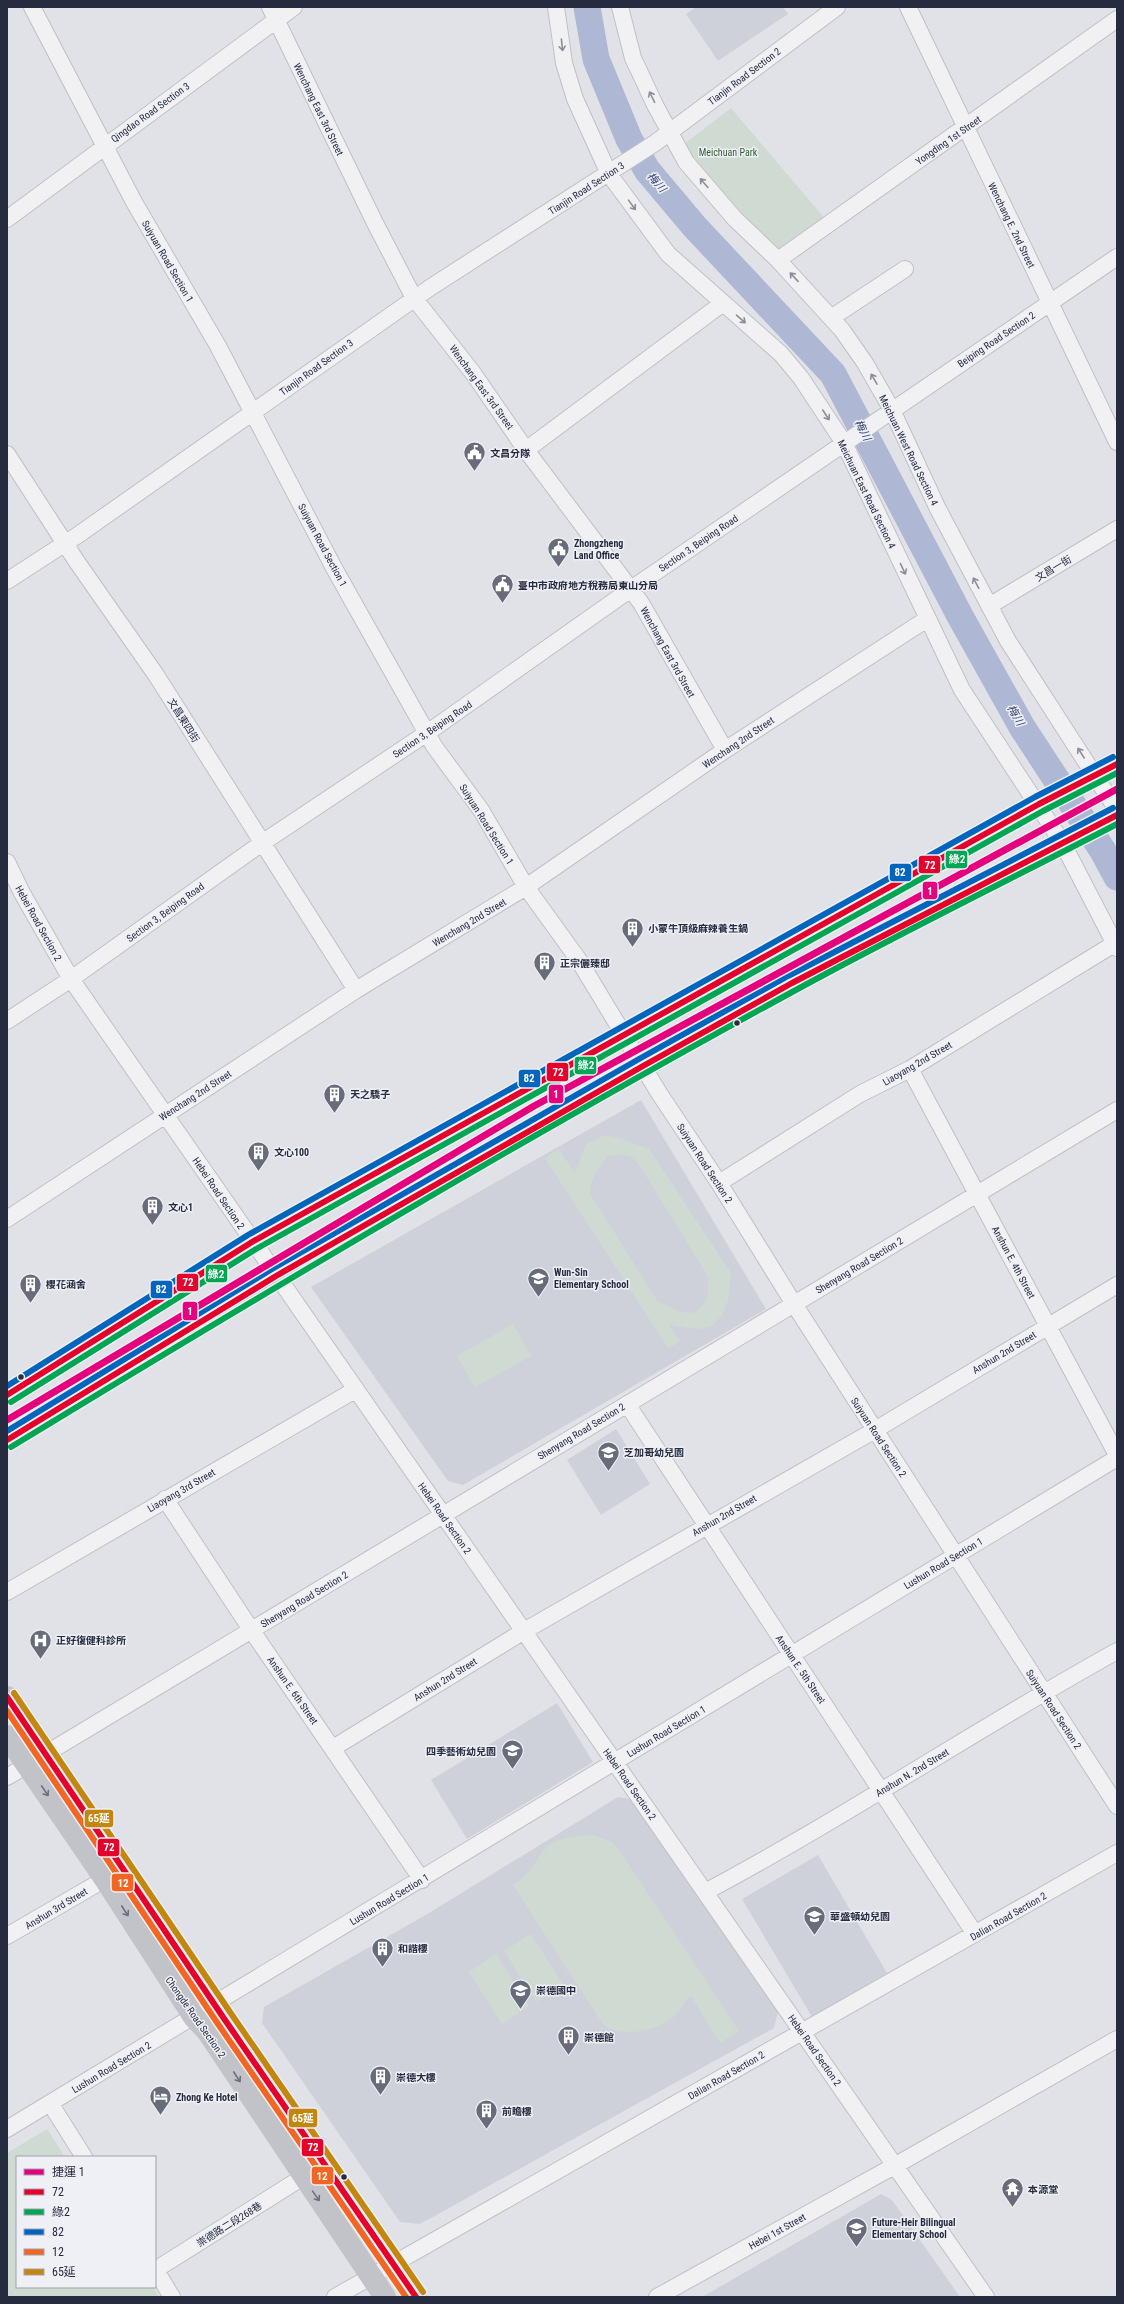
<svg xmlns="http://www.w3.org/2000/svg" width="1124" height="2304" font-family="'Roboto Condensed','Noto Sans TC',sans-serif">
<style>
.built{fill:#cfd1da}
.green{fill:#cfdad2;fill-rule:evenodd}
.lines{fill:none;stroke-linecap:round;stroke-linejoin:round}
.river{stroke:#aeb7d3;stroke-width:27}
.street-casing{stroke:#bfc0c5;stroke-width:18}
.street{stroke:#f1f1f3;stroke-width:16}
.secondary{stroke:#c2c3c9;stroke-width:22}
.bus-1-casing{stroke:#eef0f6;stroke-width:9}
.bus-2-casing{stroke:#eef0f6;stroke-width:9}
.bus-3-casing{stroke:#eef0f6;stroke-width:9}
.bus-4-casing{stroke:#eef0f6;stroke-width:9}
.bus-5-casing{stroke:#eef0f6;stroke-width:9}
.bus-1{stroke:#e4002b;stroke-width:6}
.bus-2{stroke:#00a651;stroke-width:6}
.bus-3{stroke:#0065bd;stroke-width:6}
.bus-4{stroke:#f26522;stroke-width:6}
.bus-5{stroke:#c38710;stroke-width:6}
.metro-1-casing{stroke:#eef0f6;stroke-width:10}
.metro-1{stroke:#e5007d;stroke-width:7}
.oneway{stroke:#8c8e9a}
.oneway2{stroke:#6d6f7e}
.bus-dot{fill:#272b40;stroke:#eef0f6;stroke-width:1.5}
.labels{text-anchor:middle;stroke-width:3;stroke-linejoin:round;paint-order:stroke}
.street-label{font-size:10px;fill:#272b40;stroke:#eef0f6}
.park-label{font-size:10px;fill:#345d36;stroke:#eef0f6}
.poi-label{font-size:10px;font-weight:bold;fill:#272b40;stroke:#eef0f6;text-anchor:start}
.water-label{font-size:11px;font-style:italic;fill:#303f76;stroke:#eef0f6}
.line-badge{stroke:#eef0f6;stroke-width:1.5}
.badge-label{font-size:11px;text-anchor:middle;font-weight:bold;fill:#fff}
</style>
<rect width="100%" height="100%" fill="#e1e2e7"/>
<path class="built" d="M 696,7 L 783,7 L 788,14 L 718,61 L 686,14 Z
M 641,1100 L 766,1309 L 463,1485 L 448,1481 L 311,1287 Z
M 616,1429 L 650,1484 L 601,1515 L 567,1460 Z
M 557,1703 L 593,1762 L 467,1839 L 431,1780 Z
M 618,1797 L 635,1800 L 778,2012 L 774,2028 L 420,2224 L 400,2222 L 262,2023 L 264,2007 L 429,1913 Z
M 818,1855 L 887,1973 L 812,2017 L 742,1899 Z
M 881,2194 L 892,2200 L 960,2297 L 702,2297 Z"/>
<path class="green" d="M 731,108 L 826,220 L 779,254 L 706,173 L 684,144 Z
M 605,1135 L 619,1138 L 649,1149 L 731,1273 L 728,1300 L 722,1315 L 712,1326 L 699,1329 L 669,1325 L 680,1342 L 668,1348 L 545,1158 L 558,1149 L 575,1173 L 586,1144 ZM 621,1154 L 631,1156 L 638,1163 L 708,1276 L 708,1294 L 703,1306 L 692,1313 L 679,1311 L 658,1302 L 590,1194 C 590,1179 598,1167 608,1156 Z
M 513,1324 L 531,1356 L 475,1387 L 457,1356 Z
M 592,1835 L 612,1842 L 618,1848 L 739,2031 L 720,2043 L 691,1996 C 684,2001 681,2010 675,2015 C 659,2031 619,2040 602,2023 L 513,1885 C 531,1874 532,1866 543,1851 C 553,1837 576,1836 592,1835 Z
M 531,1934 L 563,1985 L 536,2002 L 504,1951 Z
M 496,1954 L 529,2006 L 502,2024 L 469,1972 Z
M 47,2129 L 65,2157 L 17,2157 L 17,2287 L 153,2287 L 159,2297 L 7,2297 L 7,2153 Z"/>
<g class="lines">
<path class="river" d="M 587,7 L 596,59 L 629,139 L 647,170 L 694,226 L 833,374 L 960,616 L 1022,727 L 1103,851 L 1117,877"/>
<defs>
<path id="street" d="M 32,7 L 134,202 L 218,346 L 334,568 L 434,746 L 481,810 L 526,887 L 578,959 L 659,1093 L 719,1183 L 794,1304 L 1117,1806
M 270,7 L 375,223 L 414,298 L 473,373 L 526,450 L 641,603 L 725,750
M 556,7 L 564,63 L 575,99 L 609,174 L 668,254 L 781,354 L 801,378 L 844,443 L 962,690 L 1062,842 L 1117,948
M 620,7 L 633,58 L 655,105 L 686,162 L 735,219 L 778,260 L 842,330 L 865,363 L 892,410 L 938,509 L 1008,641 L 1117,810
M 908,7 L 1117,442
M 7,219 L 294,7
M 778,260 L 1117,19
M 831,318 L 905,269
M 526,450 L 723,303
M 7,454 L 77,562 L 156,675 L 356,990
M 7,581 L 78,535 L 431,287 L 655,143 L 837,7
M 989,606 L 1117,529
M 7,862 L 22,893 L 71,979 L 986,2297
M 7,1021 L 71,979 L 262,843 L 427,733 L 631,589 L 1117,257
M 910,1069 L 1117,1455
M 719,1183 L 860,1094 L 910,1069 L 1114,944
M 7,1219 L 356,990 L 526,887 L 725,750 L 927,619
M 627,1404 L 975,1934
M 165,1499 L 252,1631 L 422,1880
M 7,1592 L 355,1390
M 333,1748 L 524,1631 L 875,1430 L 1117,1285
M 7,1777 L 1117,1110
M 705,1892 C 846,1817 978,1728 1117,1651
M 7,1936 L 105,1879
M 50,2103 L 84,2157
M 7,2129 L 1117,1458
M 155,2269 L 172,2297
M 155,2270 L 303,2177
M 335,2297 L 1117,1853
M 657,2297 L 896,2165 L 1117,2039"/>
</defs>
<use href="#street" class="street-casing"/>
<use href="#street" class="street"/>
<path class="secondary" d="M 7,1395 L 252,1242 L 1039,804 L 1117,764
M 7,1440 L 276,1276 L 643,1066 L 792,983 L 1117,815
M 7,1697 L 225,2020 L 416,2297
M 7,1736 L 105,1879 L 194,2017 L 207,2031 L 385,2297"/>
<defs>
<path id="bus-1" d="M 7,1395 L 252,1242 L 1039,804 L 1117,764
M 7,1440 L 276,1276 L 643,1066 L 792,983 L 1117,815
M 7,1697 L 225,2020 L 416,2297"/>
<path id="bus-2" d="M 11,1402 L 256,1249 L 1043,811 L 1117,773
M 11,1447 C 269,1290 529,1135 794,991 C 900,933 1009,880 1117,824"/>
<path id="bus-3" d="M 7,1386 L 248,1235 L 1035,797 L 1113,757
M 7,1431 L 272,1269 L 639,1059 L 788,976 L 1113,808"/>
<path id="bus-4" d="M 7,1711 L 218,2024 L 406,2297"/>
<path id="bus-5" d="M 14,1693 L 232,2015 L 423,2292"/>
</defs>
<use href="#bus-1" class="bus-1-casing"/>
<use href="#bus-2" class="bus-2-casing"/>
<use href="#bus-3" class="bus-3-casing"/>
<use href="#bus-4" class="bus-4-casing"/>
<use href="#bus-5" class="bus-5-casing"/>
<use href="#bus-1" class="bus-1"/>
<use href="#bus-2" class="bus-2"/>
<use href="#bus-3" class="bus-3"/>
<use href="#bus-4" class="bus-4"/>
<use href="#bus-5" class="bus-5"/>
<defs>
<path id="metro-1" d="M 7,1420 L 534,1106 L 1117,789"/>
</defs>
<use href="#metro-1" class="metro-1-casing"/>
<use href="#metro-1" class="metro-1"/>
</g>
<defs><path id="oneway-shaft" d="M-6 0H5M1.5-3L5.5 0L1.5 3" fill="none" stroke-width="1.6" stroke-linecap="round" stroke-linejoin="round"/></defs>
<g class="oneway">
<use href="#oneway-shaft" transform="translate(562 45) rotate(84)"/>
<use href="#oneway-shaft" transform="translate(652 97) rotate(-116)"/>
<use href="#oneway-shaft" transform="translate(704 183) rotate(-130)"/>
<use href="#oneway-shaft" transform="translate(632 205) rotate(54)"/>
<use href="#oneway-shaft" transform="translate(794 277) rotate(-133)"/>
<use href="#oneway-shaft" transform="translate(741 319) rotate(41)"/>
<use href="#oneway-shaft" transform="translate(874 379) rotate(-120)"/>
<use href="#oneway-shaft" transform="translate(826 415) rotate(57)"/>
<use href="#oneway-shaft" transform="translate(903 569) rotate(65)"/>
<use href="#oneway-shaft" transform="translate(976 583) rotate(-118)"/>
<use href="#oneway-shaft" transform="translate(1081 753) rotate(-123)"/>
</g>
<g class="oneway2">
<use href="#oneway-shaft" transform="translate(45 1791) rotate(56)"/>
<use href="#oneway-shaft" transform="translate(125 1911) rotate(57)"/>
<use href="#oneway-shaft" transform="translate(237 2077) rotate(57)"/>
<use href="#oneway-shaft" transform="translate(316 2196) rotate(55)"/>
</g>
<defs>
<symbol id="civic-pin" viewBox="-11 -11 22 30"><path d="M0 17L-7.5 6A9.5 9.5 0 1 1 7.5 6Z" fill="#686b7a" stroke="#eef0f6"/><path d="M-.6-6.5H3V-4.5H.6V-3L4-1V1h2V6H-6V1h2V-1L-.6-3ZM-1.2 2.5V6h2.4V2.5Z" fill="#fff"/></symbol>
<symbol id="building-pin" viewBox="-11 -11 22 30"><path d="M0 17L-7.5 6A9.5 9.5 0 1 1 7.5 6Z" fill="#686b7a" stroke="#eef0f6"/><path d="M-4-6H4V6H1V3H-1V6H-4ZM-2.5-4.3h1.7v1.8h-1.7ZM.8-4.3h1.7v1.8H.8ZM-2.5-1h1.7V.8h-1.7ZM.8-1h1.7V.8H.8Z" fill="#fff"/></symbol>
<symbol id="school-pin" viewBox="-11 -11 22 30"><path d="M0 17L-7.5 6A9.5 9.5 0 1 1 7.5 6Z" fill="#686b7a" stroke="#eef0f6"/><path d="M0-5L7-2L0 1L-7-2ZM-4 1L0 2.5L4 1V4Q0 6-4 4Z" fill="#fff"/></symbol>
<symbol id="hospital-pin" viewBox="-11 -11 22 30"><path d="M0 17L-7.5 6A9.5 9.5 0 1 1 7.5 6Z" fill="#686b7a" stroke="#eef0f6"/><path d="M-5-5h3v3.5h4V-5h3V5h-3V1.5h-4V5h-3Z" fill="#fff"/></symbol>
<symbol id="hotel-pin" viewBox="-11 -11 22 30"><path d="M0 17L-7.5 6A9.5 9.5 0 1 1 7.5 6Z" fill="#686b7a" stroke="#eef0f6"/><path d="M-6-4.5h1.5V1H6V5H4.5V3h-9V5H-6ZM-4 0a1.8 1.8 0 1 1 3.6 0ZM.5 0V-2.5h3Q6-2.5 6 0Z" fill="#fff"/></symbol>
<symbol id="temple-pin" viewBox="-11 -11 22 30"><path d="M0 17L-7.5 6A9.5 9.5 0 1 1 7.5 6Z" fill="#686b7a" stroke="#eef0f6"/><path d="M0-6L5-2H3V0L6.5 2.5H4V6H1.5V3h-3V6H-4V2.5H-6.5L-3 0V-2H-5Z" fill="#fff"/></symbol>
</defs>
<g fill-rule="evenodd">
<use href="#civic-pin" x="462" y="440" width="25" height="34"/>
<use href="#civic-pin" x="546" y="536" width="25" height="34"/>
<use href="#civic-pin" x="490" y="572" width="25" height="34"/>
<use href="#building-pin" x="620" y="916" width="25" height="34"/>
<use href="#building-pin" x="532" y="950" width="25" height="34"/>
<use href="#building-pin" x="322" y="1082" width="25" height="34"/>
<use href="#building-pin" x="246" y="1140" width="25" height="34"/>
<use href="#building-pin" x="140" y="1194" width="25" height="34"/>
<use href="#school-pin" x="526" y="1266" width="25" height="34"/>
<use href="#building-pin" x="18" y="1272" width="25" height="34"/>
<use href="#school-pin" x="596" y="1440" width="25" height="34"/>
<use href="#hospital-pin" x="28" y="1628" width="25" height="34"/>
<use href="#school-pin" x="500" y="1738" width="25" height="34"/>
<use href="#school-pin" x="802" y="1904" width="25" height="34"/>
<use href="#building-pin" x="370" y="1936" width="25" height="34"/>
<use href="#school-pin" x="508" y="1978" width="25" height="34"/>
<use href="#building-pin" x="556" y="2024" width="25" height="34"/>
<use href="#building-pin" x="368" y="2064" width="25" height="34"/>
<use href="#hotel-pin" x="148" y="2084" width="25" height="34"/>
<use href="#building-pin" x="474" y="2098" width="25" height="34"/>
<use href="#temple-pin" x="1000" y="2176" width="25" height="34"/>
<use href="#school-pin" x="844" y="2216" width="25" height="34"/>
</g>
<g class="bus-dot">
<circle cx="737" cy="1023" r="3.5"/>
<circle cx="21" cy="1377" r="3.5"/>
<circle cx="344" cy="2177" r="3.5"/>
</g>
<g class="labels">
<g class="street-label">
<text transform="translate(744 76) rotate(-37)" y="4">Tianjin Road Section 2</text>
<text transform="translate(319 109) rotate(64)" y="4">Wenchang East 3rd Street</text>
<text transform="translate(150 112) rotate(-36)" y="4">Qingdao Road Section 3</text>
<text transform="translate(948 140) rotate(-35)" y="4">Yongding 1st Street</text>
<text transform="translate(586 188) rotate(-33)" y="4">Tianjin Road Section 3</text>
<text transform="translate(1012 225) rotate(64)" y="4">Wenchang E. 2nd Street</text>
<text transform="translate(168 261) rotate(60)" y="4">Suiyuan Road Section 1</text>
<text transform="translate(996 339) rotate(-34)" y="4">Beiping Road Section 2</text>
<text transform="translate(316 367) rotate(-36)" y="4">Tianjin Road Section 3</text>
<text transform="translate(482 387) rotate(54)" y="4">Wenchang East 3rd Street</text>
<text transform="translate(909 450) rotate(64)" y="4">Meichuan West Road Section 4</text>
<text transform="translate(867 494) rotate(64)" y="4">Meichuan East Road Section 4</text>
<text transform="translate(698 543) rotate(-34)" y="4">Section 3, Beiping Road</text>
<text transform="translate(323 545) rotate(62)" y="4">Suiyuan Road Section 1</text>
<text transform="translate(1053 568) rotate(-31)" y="4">文昌一街</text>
<text transform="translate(668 652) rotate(61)" y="4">Wenchang East 3rd Street</text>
<text transform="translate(184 720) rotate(58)" y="4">文昌東四街</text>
<text transform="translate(432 729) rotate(-34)" y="4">Section 3, Beiping Road</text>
<text transform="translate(738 742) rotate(-34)" y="4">Wenchang 2nd Street</text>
<text transform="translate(487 824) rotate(58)" y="4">Suiyuan Road Section 1</text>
<text transform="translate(165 912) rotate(-36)" y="4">Section 3, Beiping Road</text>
<text transform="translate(469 922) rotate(-31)" y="4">Wenchang 2nd Street</text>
<text transform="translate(39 923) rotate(61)" y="4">Hebei Road Section 2</text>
<text transform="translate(917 1063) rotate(-30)" y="4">Liaoyang 2nd Street</text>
<text transform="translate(195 1095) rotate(-33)" y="4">Wenchang 2nd Street</text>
<text transform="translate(705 1163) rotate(57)" y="4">Suiyuan Road Section 2</text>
<text transform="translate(219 1193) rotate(56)" y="4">Hebei Road Section 2</text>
<text transform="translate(1014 1262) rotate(62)" y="4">Anshun E. 4th Street</text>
<text transform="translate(859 1265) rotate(-31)" y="4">Shenyang Road Section 2</text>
<text transform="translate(1004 1352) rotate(-31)" y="4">Anshun 2nd Street</text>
<text transform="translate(581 1431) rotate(-31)" y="4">Shenyang Road Section 2</text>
<text transform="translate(879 1437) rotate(57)" y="4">Suiyuan Road Section 2</text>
<text transform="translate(181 1490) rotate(-30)" y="4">Liaoyang 3rd Street</text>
<text transform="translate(724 1515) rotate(-30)" y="4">Anshun 2nd Street</text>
<text transform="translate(445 1518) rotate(55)" y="4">Hebei Road Section 2</text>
<text transform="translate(943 1563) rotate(-31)" y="4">Lushun Road Section 1</text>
<text transform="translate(304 1599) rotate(-31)" y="4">Shenyang Road Section 2</text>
<text transform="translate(801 1669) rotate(56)" y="4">Anshun E. 5th Street</text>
<text transform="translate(445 1679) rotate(-32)" y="4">Anshun 2nd Street</text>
<text transform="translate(293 1690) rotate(55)" y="4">Anshun E. 6th Street</text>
<text transform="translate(1054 1709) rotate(57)" y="4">Suiyuan Road Section 2</text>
<text transform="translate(666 1731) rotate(-31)" y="4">Lushun Road Section 1</text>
<text transform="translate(912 1772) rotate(-31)" y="4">Anshun N. 2nd Street</text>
<text transform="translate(630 1784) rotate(55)" y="4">Hebei Road Section 2</text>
<text transform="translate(389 1899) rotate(-31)" y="4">Lushun Road Section 1</text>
<text transform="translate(56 1908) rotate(-31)" y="4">Anshun 3rd Street</text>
<text transform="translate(1008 1916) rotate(-30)" y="4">Dalian Road Section 2</text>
<text transform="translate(196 2017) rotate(55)" y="4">Chongde Road Section 2</text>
<text transform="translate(815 2050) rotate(55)" y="4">Hebei Road Section 2</text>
<text transform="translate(111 2067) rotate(-31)" y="4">Lushun Road Section 2</text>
<text transform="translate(726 2075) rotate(-30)" y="4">Dalian Road Section 2</text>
<text transform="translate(229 2224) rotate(-32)" y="4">崇德路二段268巷</text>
<text transform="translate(777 2231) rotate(-29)" y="4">Hebei 1st Street</text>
</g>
<g class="park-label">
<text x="728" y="156">Meichuan Park</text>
</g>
<g class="poi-label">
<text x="490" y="457">文昌分隊</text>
<text x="574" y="547">Zhongzheng<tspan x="574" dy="12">Land Office</tspan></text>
<text x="518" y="589">臺中市政府地方稅務局東山分局</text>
<text x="648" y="932">小蒙牛頂級麻辣養生鍋</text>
<text x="560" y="967">正宗儷臻邸</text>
<text x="350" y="1098">天之驕子</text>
<text x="274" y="1156">文心100</text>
<text x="168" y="1211">文心1</text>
<text x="554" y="1276">Wun-Sin<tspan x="554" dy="12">Elementary School</tspan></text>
<text x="46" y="1288">櫻花涵舍</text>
<text x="624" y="1456">芝加哥幼兒園</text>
<text x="56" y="1644">正好復健科診所</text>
<text x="496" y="1755" text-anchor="end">四季藝術幼兒園</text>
<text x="830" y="1920">華盛頓幼兒園</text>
<text x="398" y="1952">和諧樓</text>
<text x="536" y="1994">崇德國中</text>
<text x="584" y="2041">崇德館</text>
<text x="396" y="2081">崇德大樓</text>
<text x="176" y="2101">Zhong Ke Hotel</text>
<text x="502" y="2115">前瞻樓</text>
<text x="1028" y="2193">本源堂</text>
<text x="872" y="2226">Future-Heir Bilingual<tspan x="872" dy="12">Elementary School</tspan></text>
</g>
<g class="water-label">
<text transform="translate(657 182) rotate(50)" y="4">梅川</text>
<text transform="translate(863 430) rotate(63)" y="4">梅川</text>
<text transform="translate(1016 715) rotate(60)" y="4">梅川</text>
</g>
</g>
<g class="line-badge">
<rect x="945" y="850" width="23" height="19" rx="4" fill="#00a651"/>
<rect x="918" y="855" width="23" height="19" rx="4" fill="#e4002b"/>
<rect x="889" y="863" width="23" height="19" rx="4" fill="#0065bd"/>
<rect x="922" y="881" width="16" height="19" rx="4" fill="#e5007d"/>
<rect x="574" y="1056" width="23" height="19" rx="4" fill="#00a651"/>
<rect x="546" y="1062" width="23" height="20" rx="4" fill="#e4002b"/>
<rect x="518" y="1069" width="23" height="19" rx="4" fill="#0065bd"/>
<rect x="548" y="1084" width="16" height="20" rx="4" fill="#e5007d"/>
<rect x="205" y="1264" width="23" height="19" rx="4" fill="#00a651"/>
<rect x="176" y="1273" width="23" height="19" rx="4" fill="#e4002b"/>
<rect x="150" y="1280" width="23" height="19" rx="4" fill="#0065bd"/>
<rect x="182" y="1301" width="16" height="20" rx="4" fill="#e5007d"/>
<rect x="84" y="1809" width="30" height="19" rx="4" fill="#c38710"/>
<rect x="97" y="1838" width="23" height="19" rx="4" fill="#e4002b"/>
<rect x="111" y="1873" width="23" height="19" rx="4" fill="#f26522"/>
<rect x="288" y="2108" width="30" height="20" rx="4" fill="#c38710"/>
<rect x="301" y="2138" width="23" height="19" rx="4" fill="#e4002b"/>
<rect x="311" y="2166" width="23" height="19" rx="4" fill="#f26522"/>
</g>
<g class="badge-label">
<text x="957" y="863">綠2</text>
<text x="930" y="869">72</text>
<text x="900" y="876">82</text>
<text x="930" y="895">1</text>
<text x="586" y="1069">綠2</text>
<text x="558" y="1076">72</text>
<text x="529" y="1082">82</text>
<text x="556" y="1098">1</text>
<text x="216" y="1278">綠2</text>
<text x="188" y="1286">72</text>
<text x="161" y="1293">82</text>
<text x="190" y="1315">1</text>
<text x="99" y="1822">65延</text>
<text x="109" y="1851">72</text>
<text x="123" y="1887">12</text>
<text x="303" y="2122">65延</text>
<text x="313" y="2151">72</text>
<text x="322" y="2180">12</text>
</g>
<rect width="1124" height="2304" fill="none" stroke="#272b40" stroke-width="16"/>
<rect x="16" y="2156" width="140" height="132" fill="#eef0f6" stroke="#9ea1ad"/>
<rect x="24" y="2169" width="20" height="6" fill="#e5007d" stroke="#9ea1ad"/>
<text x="52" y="2176" font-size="12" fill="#272b40">捷運 1</text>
<rect x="24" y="2189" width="20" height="6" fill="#e4002b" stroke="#9ea1ad"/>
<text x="52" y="2196" font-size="12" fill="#272b40">72</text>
<rect x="24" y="2209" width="20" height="6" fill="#00a651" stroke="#9ea1ad"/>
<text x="52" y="2216" font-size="12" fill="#272b40">綠2</text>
<rect x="24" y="2229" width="20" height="6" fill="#0065bd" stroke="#9ea1ad"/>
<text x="52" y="2236" font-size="12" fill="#272b40">82</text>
<rect x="24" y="2249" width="20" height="6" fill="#f26522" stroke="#9ea1ad"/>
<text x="52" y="2256" font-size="12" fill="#272b40">12</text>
<rect x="24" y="2269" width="20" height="6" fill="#c38710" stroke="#9ea1ad"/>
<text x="52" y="2276" font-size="12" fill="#272b40">65延</text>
</svg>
